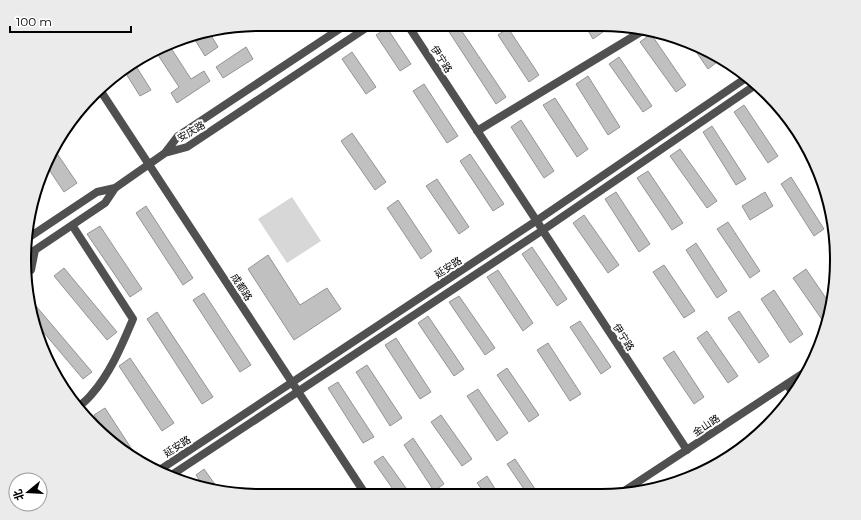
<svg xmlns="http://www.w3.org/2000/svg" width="861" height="520" font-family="Montserrat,'Noto Sans SC',sans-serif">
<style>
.green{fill:#d7d7d7}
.building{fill:#c0c0c0;stroke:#949494}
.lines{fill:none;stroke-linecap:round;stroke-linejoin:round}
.minor{stroke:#505050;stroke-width:8}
.tertiary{stroke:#505050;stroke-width:8}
.labels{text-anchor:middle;stroke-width:4;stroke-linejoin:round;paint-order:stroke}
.street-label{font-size:10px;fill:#000;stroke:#fff}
.rim{fill:none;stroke:#000;stroke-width:2}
</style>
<rect width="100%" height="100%" fill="#fff"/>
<path class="green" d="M 292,197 L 321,241 L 287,263 L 258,219 Z"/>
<path class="building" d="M 444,24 L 457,24 L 506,97 L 496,104 Z
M 584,24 L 598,24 L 603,32 L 593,39 Z
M 387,28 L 411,64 L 400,71 L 376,35 Z
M 508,28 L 539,75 L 529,82 L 498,35 Z
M 209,32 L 218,47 L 205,56 L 192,35 Z
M 651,34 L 686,85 L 676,92 L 640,42 Z
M 690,43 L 711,53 L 717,62 L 708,69 Z
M 169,45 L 191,79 L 204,71 L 210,81 L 177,103 L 171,93 L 179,87 L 156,52 Z
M 246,47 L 253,59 L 223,78 L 216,67 Z
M 352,52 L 376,87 L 366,94 L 342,59 Z
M 619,57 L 652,106 L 643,112 L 609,64 Z
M 134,63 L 151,90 L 140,96 L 123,69 Z
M 588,76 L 620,127 L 608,135 L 576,84 Z
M 424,84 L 458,136 L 447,143 L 413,91 Z
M 555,98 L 588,149 L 577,157 L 543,105 Z
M 744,105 L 778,156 L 768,163 L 734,112 Z
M 521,120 L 554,171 L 544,178 L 511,127 Z
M 712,126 L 746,179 L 736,185 L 703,132 Z
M 352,133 L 386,182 L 375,190 L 341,141 Z
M 54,149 L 77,183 L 64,192 L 46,165 Z
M 680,149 L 717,201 L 707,208 L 670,156 Z
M 470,154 L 504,204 L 493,211 L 460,161 Z
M 648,171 L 683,223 L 672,230 L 637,178 Z
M 791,177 L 824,229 L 814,236 L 781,184 Z
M 437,179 L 469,227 L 459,234 L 426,186 Z
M 616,192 L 650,244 L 639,252 L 605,199 Z
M 765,192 L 773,206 L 750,220 L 742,206 Z
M 398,200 L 432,251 L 421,259 L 387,208 Z
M 146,206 L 193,278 L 183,285 L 136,213 Z
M 584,215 L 619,265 L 608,273 L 573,223 Z
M 728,222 L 760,271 L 750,278 L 717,229 Z
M 100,226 L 142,289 L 130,297 L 87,234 Z
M 696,243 L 727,291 L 717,298 L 686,250 Z
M 532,247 L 567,299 L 557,306 L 522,254 Z
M 268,255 L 300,305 L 327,288 L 341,309 L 294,340 L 248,269 Z
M 664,265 L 695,311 L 684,318 L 653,272 Z
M 64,268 L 117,332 L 107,340 L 54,276 Z
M 806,269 L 832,307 L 828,318 L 823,321 L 793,278 Z
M 498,270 L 533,323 L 523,331 L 487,277 Z
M 774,290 L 803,334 L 790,343 L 761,299 Z
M 204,293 L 251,365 L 240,372 L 193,300 Z
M 459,296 L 495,348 L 485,355 L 449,302 Z
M 30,299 L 92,372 L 83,379 L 34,321 Z
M 739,311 L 769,356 L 759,363 L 728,318 Z
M 157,312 L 213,397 L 202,404 L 147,319 Z
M 428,316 L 464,369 L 454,376 L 418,323 Z
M 580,321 L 611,367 L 601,374 L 570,327 Z
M 707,331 L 738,376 L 728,383 L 697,338 Z
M 396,338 L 431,392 L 420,399 L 385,345 Z
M 548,343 L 581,394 L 570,401 L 537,350 Z
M 674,351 L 704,397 L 694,404 L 663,358 Z
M 130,358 L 174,423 L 162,431 L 119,366 Z
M 367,365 L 402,418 L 390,426 L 356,372 Z
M 507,368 L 539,415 L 529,422 L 497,375 Z
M 338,382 L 374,437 L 363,443 L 328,388 Z
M 478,389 L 508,433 L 497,441 L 467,396 Z
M 105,408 L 133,451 L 127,455 L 110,439 L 94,415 Z
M 441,415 L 472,459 L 462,466 L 431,422 Z
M 413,438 L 444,484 L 434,491 L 404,445 Z
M 383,456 L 411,495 L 397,495 L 374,462 Z
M 515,459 L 539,495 L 528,495 L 507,464 Z
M 204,469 L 219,490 L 204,487 L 196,475 Z
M 487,476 L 499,495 L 486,495 L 477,483 Z"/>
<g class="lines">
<path class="minor" d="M 407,24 L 540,226
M 477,131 L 644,30
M 165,153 L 187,147 L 372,24
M 72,225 L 133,319 C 122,345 110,374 91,395 C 87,400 82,404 77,408
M 545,234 L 687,450
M 28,238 L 97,192 L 115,188
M 26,273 L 31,270 L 35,250 L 105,203 L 115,188 L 165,153 L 178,136 L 347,24
M 787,384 L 794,395"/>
<path class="tertiary" d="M 100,90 L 366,495
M 158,471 L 536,221 L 746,78
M 170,476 L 543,230 L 754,86
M 618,495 L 805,372"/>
</g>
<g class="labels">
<g class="street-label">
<text transform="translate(442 59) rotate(57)" y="4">伊宁路</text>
<text transform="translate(191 131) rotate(-30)" y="4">安庆路</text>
<text transform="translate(448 267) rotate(-33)" y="4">延安路</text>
<text transform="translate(242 287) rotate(57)" y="4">成都路</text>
<text transform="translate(624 337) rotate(57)" y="4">伊宁路</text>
<text transform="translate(706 425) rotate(-34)" y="4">金山路</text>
<text transform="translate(177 446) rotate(-33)" y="4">延安路</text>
</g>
</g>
<path d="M0 0H861V520H0ZM260 31H601A229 229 0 0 1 830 260V260A229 229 0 0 1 601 489H260A229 229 0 0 1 31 260V260A229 229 0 0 1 260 31Z" fill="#ebebeb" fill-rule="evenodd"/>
<path class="rim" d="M260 31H601A229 229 0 0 1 830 260V260A229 229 0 0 1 601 489H260A229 229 0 0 1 31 260V260A229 229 0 0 1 260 31Z"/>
<g transform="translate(28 492) rotate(252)"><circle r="19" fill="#ffffff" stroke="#999999"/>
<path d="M0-3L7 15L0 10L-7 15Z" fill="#000000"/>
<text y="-6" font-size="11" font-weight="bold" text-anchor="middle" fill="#000000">北</text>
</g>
<path d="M10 26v6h121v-6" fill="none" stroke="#000000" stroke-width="2"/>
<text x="16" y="26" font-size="12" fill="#000000" stroke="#ffffff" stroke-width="3" paint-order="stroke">100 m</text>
</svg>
